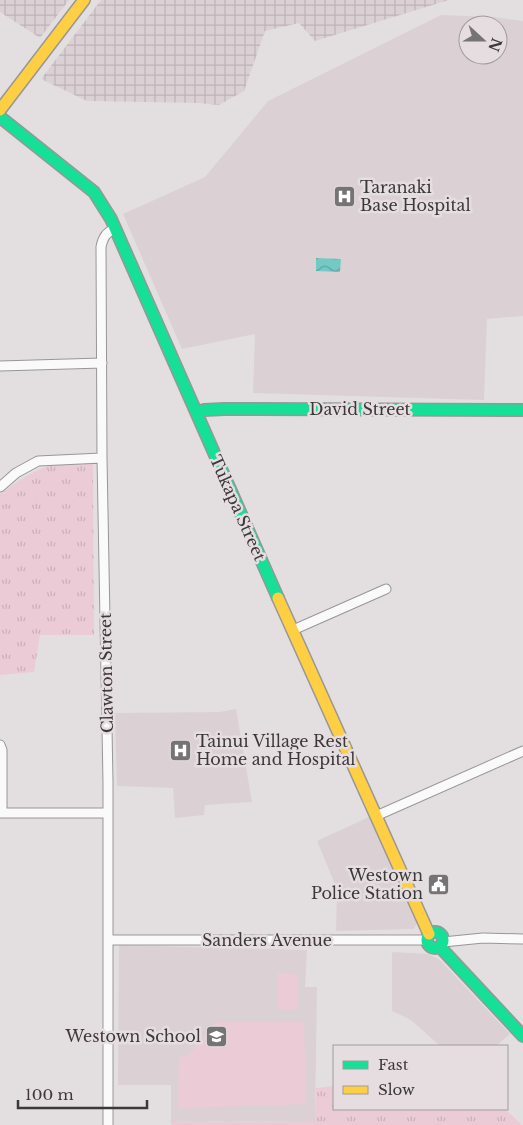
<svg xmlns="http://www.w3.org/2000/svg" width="523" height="1125" font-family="'Libre Baskerville',serif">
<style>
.built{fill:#dbd1d5;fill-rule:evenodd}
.industrial{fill:url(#industrial-grid)}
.park{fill:url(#park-tufts)}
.pitch{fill:#ebccd6}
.water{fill:url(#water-waves)}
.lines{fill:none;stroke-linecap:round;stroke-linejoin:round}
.street-casing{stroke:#999697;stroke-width:11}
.fast-casing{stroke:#999697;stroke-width:14}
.slow-casing{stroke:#999697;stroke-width:14}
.street{stroke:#fbfafa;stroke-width:9}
.fast{stroke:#16e098;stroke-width:11}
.slow{stroke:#ffcf43;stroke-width:11}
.labels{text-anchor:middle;stroke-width:5;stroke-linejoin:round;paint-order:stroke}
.poi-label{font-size:16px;fill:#3c3939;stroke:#e5dde0;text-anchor:start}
.street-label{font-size:16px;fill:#3c3939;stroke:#e5dde0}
</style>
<defs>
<pattern id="industrial-grid" width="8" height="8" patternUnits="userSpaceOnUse" patternTransform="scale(1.25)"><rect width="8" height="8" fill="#dbd1d5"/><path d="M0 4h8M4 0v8" fill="none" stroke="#bdb4b8"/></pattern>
<pattern id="park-tufts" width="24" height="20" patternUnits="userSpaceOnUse" patternTransform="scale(1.25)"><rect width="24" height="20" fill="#ebccd6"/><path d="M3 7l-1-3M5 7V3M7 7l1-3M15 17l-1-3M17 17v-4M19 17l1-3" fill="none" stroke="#cab0b8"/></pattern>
<pattern id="water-waves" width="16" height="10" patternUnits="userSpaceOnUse" patternTransform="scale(1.25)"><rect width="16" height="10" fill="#73c9c4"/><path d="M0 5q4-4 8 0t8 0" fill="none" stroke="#60a4a0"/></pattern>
</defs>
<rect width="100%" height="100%" fill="#e3dfe1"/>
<path class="built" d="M 441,15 L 494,17 L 523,21 L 523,316 L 487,319 L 484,400 L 253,393 L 255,334 L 182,349 L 123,214 L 205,177 L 268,101 ZM 468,25 L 498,25 L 498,55 L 468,55 Z
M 236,709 L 252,802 L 205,805 L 204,815 L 175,818 L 173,788 L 117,786 L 115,713 L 220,712 Z
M 371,816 L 418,921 L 414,929 L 336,931 L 337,889 L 317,841 Z
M 119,945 L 307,950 L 305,987 L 317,987 L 315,1122 L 171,1121 L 171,1085 L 118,1085 Z
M 392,952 L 429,954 L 440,960 L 510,1034 L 496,1046 L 440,1046 L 411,1020 L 392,1011 Z"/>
<path class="industrial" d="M 0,0 L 69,0 L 40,38 L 0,12 Z
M 101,0 L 449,0 L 315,41 L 299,23 L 265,31 L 244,91 L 219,105 L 198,103 L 87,101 L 41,79 Z"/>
<path class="park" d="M 93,464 L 94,635 L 40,635 L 34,672 L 0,675 L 0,494 C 16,483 33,469 53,465 C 66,463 80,464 93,464 Z
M 334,1086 L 334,1109 L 505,1109 L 522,1125 L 171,1125 L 171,1121 L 315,1122 L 316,1088 Z"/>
<path class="pitch" d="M 278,973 L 298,974 L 297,1009 L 278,1009 Z
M 216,1022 L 304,1022 L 306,1104 L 178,1108 L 179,1058 L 191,1053 Z"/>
<path class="water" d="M 316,258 L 341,259 L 340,272 L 316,271 Z"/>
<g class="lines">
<defs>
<path id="street" d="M 0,366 L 102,363
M 0,487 L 16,473 L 38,461 L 102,458
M 293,630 L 386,589
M 0,745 L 2,750 L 2,813
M 0,813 L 107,813
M 376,816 L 523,751
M 108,940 L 427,940
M 443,942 L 483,938 L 523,939
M 108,1125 L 108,782 L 102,458 L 101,247 C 103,237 106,233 115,228"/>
<path id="fast" d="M 0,117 L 94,192 L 111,219 L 278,598
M 197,413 L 204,410 L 224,409 L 523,410
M427 940a8 8 0 1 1 16 0a8 8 0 1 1-16 0Z
M 440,947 L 523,1036"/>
<path id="slow" d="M 0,110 L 84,0
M 278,598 L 429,934"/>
</defs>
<use href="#street" class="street-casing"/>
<use href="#fast" class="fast-casing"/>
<use href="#slow" class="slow-casing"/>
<use href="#street" class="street"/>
<use href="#fast" class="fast"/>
<use href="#slow" class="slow"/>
</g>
<defs>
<symbol id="hospital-square" viewBox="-11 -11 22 22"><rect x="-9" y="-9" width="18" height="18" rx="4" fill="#767374" stroke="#e5dde0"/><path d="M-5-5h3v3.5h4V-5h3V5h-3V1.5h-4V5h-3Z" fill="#fff"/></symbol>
<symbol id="civic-square" viewBox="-11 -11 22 22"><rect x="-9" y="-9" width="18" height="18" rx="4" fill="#767374" stroke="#e5dde0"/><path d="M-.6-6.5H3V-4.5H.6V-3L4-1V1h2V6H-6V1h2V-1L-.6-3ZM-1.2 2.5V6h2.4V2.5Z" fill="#fff"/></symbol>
<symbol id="school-square" viewBox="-11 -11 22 22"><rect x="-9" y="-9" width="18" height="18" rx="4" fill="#767374" stroke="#e5dde0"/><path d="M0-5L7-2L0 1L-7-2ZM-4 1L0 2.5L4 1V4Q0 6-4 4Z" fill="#fff"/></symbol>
</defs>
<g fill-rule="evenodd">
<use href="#hospital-square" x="332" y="184" width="25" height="25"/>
<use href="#hospital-square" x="168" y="738" width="25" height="25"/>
<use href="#civic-square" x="426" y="872" width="25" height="25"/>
<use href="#school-square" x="204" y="1024" width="25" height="25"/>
</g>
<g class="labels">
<g class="poi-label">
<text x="360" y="193">Taranaki<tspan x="360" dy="18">Base Hospital</tspan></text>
<text x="196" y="747">Tainui Village Rest<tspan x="196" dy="18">Home and Hospital</tspan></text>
<text x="423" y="881" text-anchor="end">Westown<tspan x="423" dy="18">Police Station</tspan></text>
<text x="201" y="1042" text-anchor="end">Westown School</text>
</g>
<g class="street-label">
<text x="360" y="415">David Street</text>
<text transform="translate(238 508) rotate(66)" y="6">Tukapa Street</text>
<text transform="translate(106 673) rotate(-91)" y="6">Clawton Street</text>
<text x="267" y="946">Sanders Avenue</text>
</g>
</g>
<rect x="333" y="1045" width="175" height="65" fill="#e5dde0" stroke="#a19b9d"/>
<rect x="343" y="1061" width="25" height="8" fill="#16e098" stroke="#a19b9d"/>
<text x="378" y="1070" font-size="15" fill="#3c3939">Fast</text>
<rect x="343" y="1086" width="25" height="8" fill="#ffcf43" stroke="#a19b9d"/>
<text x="378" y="1095" font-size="15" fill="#3c3939">Slow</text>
<g transform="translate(483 40) rotate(111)"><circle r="24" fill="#e5dde0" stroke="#a19b9d"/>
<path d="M0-4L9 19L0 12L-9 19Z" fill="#767374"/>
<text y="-8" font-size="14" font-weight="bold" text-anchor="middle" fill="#3c3939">N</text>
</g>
<path d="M18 1100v8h129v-8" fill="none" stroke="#3c3939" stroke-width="2.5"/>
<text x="25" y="1100" font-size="15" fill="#3c3939" stroke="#e5dde0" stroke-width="4" paint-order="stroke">100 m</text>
</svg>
